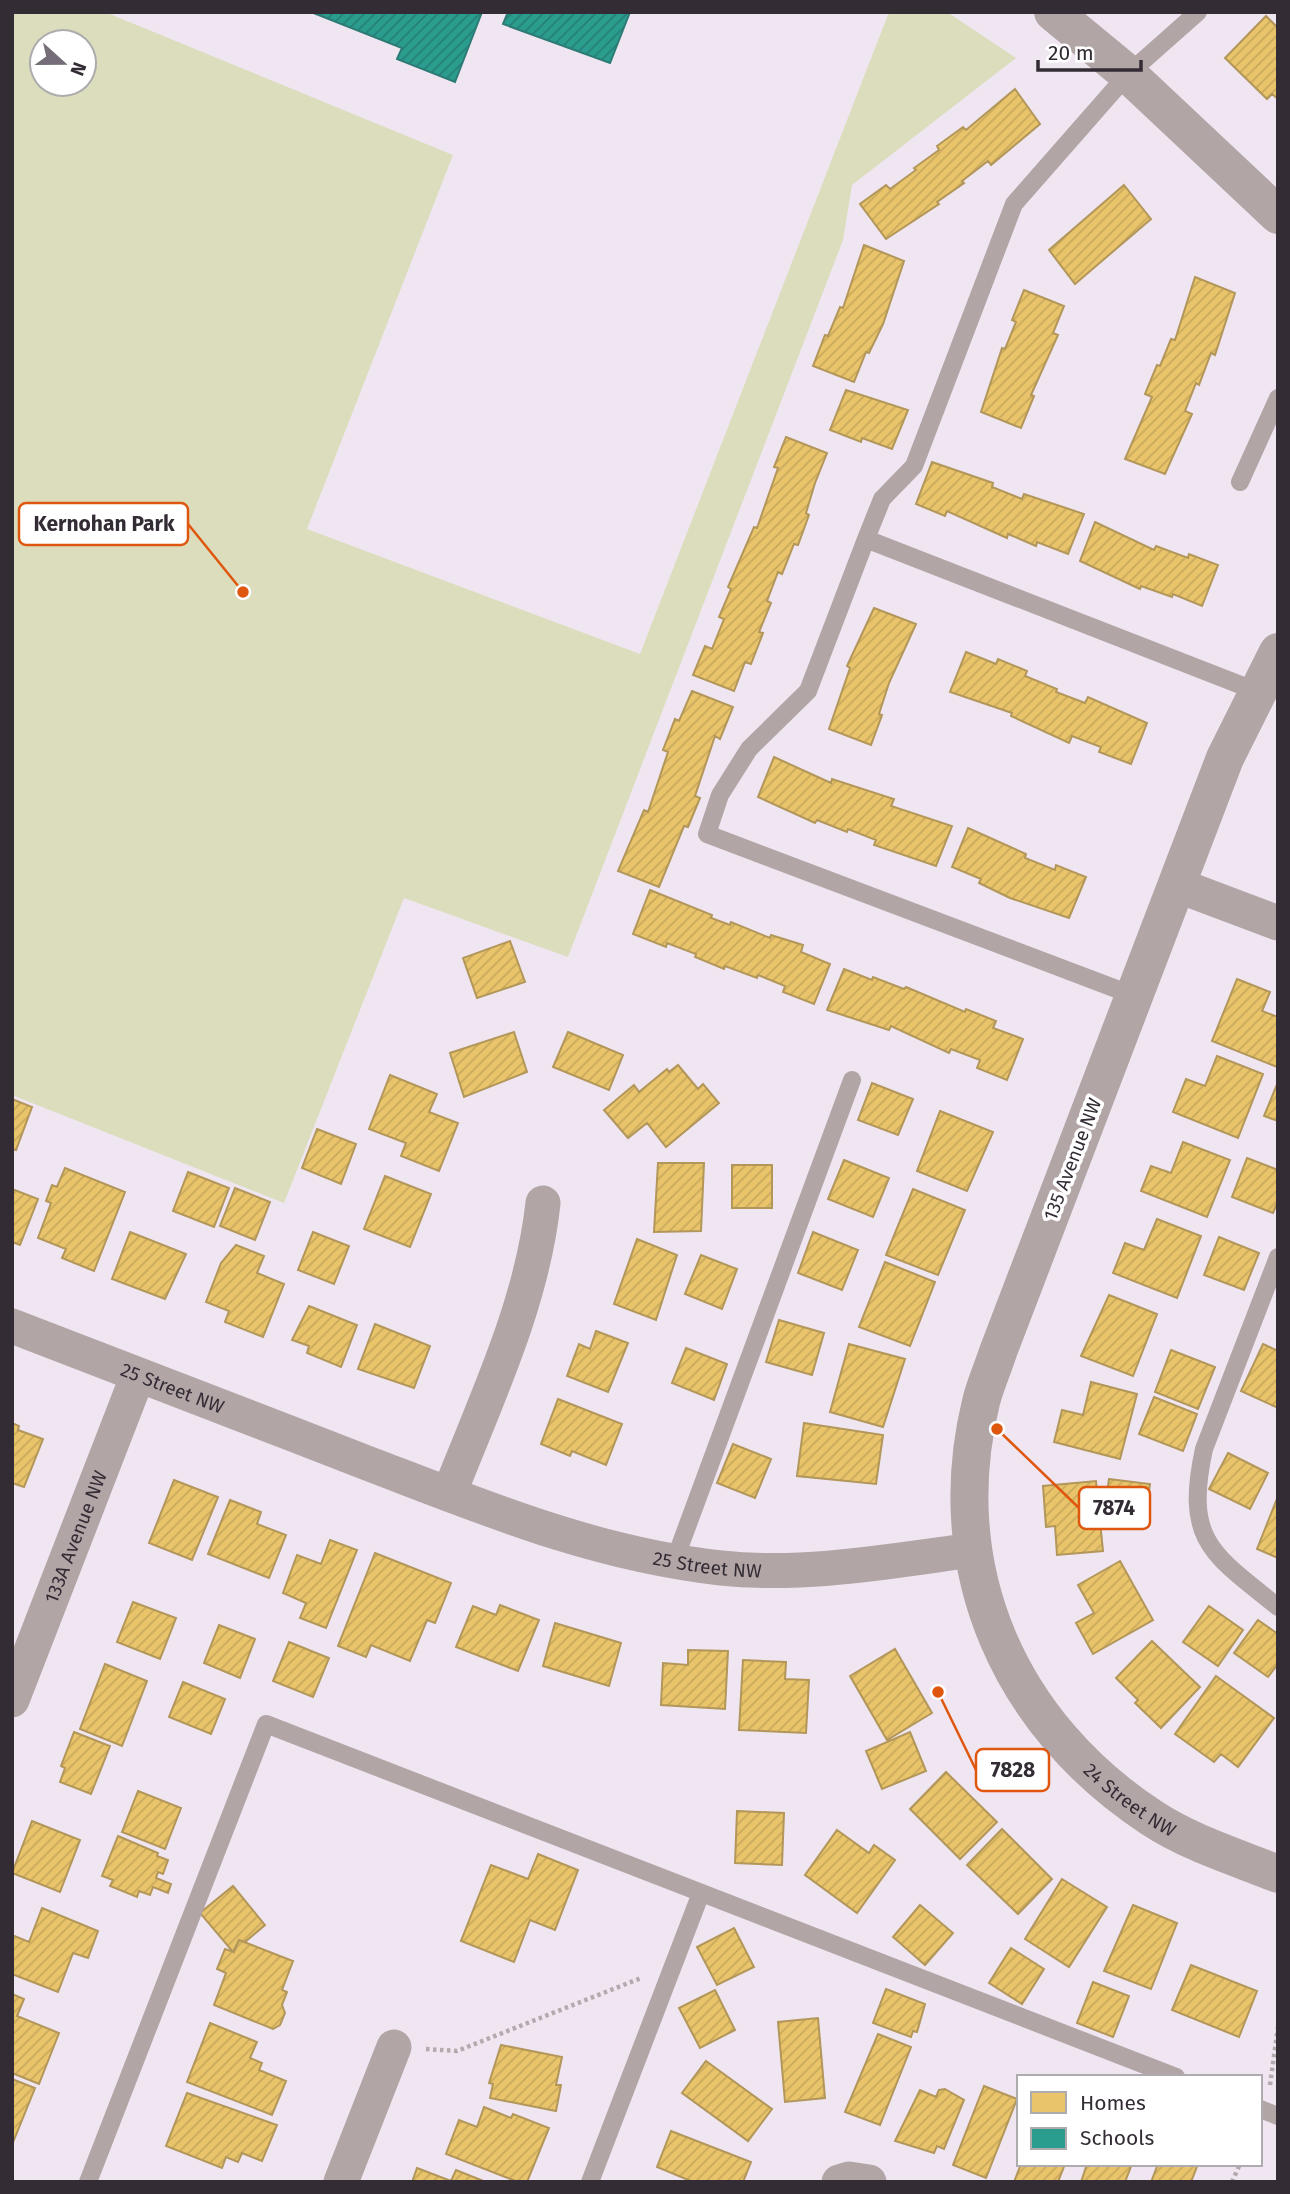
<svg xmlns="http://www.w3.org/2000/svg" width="1290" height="2194" font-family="'Fira Sans',sans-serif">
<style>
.green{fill:#dbddbc;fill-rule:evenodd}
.homes{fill:url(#homes-hatch);stroke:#b2965a;stroke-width:2}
.schools{fill:url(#schools-hatch);stroke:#2d7b74;stroke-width:2}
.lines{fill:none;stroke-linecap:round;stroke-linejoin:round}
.path{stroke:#b3aaad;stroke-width:4.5;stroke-dasharray:3.5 3.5;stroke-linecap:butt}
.lane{stroke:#b2a5a6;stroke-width:18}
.street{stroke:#b2a5a6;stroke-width:35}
.secondary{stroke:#b2a5a6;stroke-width:38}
.labels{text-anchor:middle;stroke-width:7;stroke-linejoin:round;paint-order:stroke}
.street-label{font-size:19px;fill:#332c35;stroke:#fff}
.leader{fill:none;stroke:#df570e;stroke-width:2.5}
.callout-dot{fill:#df570e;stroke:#fff;stroke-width:2.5}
.callout{fill:#fff;stroke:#df570e;stroke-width:2.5}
.callout-label{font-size:21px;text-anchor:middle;font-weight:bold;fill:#332c35}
</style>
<defs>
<pattern id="homes-hatch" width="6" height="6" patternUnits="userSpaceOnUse" patternTransform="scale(1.75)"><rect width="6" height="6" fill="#e9c46a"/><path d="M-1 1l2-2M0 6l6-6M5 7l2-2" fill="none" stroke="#c8a95c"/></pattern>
<pattern id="schools-hatch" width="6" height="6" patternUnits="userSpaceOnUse" patternTransform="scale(1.75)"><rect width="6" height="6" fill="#2a9d8f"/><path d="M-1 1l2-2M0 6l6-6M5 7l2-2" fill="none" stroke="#258076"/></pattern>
</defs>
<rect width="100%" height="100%" fill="#f0e6f2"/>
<path class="green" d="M 12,12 L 105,12 L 453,155 L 307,529 L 640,654 L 889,12 L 947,12 L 1016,58 L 852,185 L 843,240 L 568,957 L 404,898 L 284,1203 L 12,1095 ZM 42,42 L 84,42 L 84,84 L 42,84 Z"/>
<path class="homes" d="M 1266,16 L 1278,28 L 1278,99 L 1272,94 L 1267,99 L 1225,58 Z
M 1015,89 L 1040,124 L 991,165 L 988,161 L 962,181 L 964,183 L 937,202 L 939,204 L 886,239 L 860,204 L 886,185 L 890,189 L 916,170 L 914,168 L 939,150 L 937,146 L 963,127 L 966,130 Z
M 1124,185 L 1151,219 L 1075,284 L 1049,250 Z
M 864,245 L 904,261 L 883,324 L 869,353 L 866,352 L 854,382 L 813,366 L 825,335 L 828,336 L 840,307 L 843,308 Z
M 1195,277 L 1235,293 L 1215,355 L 1211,353 L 1199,385 L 1196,383 L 1185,411 L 1192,414 L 1165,474 L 1125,459 L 1152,397 L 1145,394 L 1157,365 L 1160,366 L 1171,339 L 1175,340 Z
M 1024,290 L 1064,306 L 1053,333 L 1058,335 L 1031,395 L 1034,396 L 1021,428 L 981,412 L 1002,348 L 1005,349 L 1016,322 L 1012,320 Z
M 846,390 L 908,410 L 892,449 L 862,438 L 861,442 L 830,430 Z
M 786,437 L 827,453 L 815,483 L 806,513 L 809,515 L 798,545 L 794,544 L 782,574 L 778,572 L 767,601 L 771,603 L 759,632 L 763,633 L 751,664 L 745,662 L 734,691 L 693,675 L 705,646 L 712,649 L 724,619 L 719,617 L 731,589 L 728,587 L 754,527 L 757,528 L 778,468 L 774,467 Z
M 932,462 L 993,483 L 992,487 L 1022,499 L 1024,494 L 1084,514 L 1068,554 L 1037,542 L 1036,546 L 1008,534 L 1007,538 L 947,511 L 945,516 L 916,504 Z
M 1095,522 L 1154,550 L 1156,546 L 1188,558 L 1189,554 L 1218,565 L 1202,606 L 1173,594 L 1172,597 L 1141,586 L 1140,589 L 1080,561 Z
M 874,608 L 916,624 L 889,683 L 879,714 L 882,715 L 871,745 L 829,729 L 850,668 L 847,666 Z
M 966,652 L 996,664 L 998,659 L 1027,671 L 1025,676 L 1057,689 L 1056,692 L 1085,703 L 1088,697 L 1147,723 L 1131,764 L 1099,752 L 1101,747 L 1072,736 L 1069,743 L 1011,716 L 1012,713 L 950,692 Z
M 692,691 L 733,707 L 720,739 L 715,736 L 695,796 L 700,798 L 688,827 L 684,826 L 659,887 L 618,871 L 644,810 L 648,812 L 668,752 L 663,750 L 675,719 L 679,721 Z
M 774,757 L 831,783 L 832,779 L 894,799 L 891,806 L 952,826 L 936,866 L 874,845 L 876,840 L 848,829 L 847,832 L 817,820 L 815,823 L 758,797 Z
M 968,828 L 1026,854 L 1025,858 L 1055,870 L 1056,865 L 1086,877 L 1069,918 L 1010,898 L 979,883 L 981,879 L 952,867 Z
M 650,890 L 712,915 L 711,918 L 730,925 L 731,922 L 770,938 L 771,935 L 803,945 L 801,952 L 830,964 L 814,1004 L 783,992 L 785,986 L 758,975 L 757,978 L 725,966 L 724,969 L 695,957 L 696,954 L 667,943 L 666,947 L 633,934 Z
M 510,941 L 525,982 L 477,998 L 463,958 Z
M 844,969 L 872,980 L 873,977 L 904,989 L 906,987 L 965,1012 L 966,1009 L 996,1021 L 993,1028 L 1023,1039 L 1007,1080 L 977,1068 L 980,1060 L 951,1049 L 949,1053 L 891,1026 L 889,1030 L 827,1010 Z
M 1237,979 L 1270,992 L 1262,1011 L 1278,1017 L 1277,1067 L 1212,1041 Z
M 514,1032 L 527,1072 L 464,1097 L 450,1053 Z
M 568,1032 L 623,1055 L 609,1090 L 553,1067 Z
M 1217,1056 L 1263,1074 L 1238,1138 L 1173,1112 L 1186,1079 L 1205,1086 Z
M 678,1065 L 698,1089 L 703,1084 L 719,1103 L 666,1147 L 647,1123 L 628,1138 L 604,1110 L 634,1085 L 639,1092 L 667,1069 L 669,1072 Z
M 390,1075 L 437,1094 L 429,1112 L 458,1123 L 439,1171 L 401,1156 L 406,1143 L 369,1129 Z
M 1278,1082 L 1278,1121 L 1264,1116 Z
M 872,1083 L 913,1099 L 898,1135 L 858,1120 Z
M 12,1099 L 32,1107 L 16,1150 L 12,1149 Z
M 940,1111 L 993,1132 L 967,1191 L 917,1171 Z
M 317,1129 L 356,1144 L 341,1184 L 302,1168 Z
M 1183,1142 L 1230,1160 L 1207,1217 L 1141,1191 L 1151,1166 L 1171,1173 Z
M 1247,1158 L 1278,1170 L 1278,1201 L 1273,1213 L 1232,1197 Z
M 844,1160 L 889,1178 L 873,1217 L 828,1199 Z
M 658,1163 L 704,1163 L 701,1231 L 654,1232 Z
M 732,1165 L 772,1165 L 772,1208 L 732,1208 Z
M 65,1168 L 125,1192 L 94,1271 L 62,1258 L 66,1249 L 38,1238 L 51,1203 L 46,1201 L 52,1185 L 57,1187 Z
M 188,1172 L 229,1188 L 214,1227 L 173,1211 Z
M 385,1176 L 431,1194 L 410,1247 L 364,1229 Z
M 235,1188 L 270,1202 L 255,1240 L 220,1226 Z
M 12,1189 L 38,1199 L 20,1245 L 12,1242 Z
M 913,1189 L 965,1210 L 938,1275 L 886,1255 Z
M 1157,1219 L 1201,1236 L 1177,1298 L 1113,1273 L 1125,1243 L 1144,1250 Z
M 130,1232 L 186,1254 L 165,1299 L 112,1279 Z
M 313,1232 L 349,1246 L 334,1284 L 298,1270 Z
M 813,1232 L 858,1250 L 842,1290 L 798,1273 Z
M 1219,1237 L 1259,1253 L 1244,1290 L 1204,1275 Z
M 637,1239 L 677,1255 L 656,1320 L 614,1304 Z
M 236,1245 L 264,1256 L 257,1273 L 284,1284 L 263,1337 L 225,1322 L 229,1311 L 206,1302 L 221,1263 Z
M 701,1255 L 737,1269 L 722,1309 L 685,1294 Z
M 885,1262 L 935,1282 L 910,1346 L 859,1327 Z
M 1109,1295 L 1157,1314 L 1133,1376 L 1081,1356 Z
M 309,1306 L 357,1325 L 341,1367 L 307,1353 L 309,1346 L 292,1340 Z
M 779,1320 L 824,1333 L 812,1375 L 766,1362 Z
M 375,1324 L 430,1346 L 414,1388 L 358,1369 Z
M 596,1331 L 628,1343 L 608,1392 L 567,1376 L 579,1344 L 590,1349 Z
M 849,1344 L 905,1359 L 883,1427 L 830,1412 Z
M 1263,1344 L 1278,1351 L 1278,1408 L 1241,1391 Z
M 686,1348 L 727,1364 L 714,1400 L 672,1383 Z
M 1171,1350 L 1215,1367 L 1198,1409 L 1155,1392 Z
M 1091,1382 L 1137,1394 L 1120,1459 L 1054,1442 L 1062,1410 L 1083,1415 Z
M 1154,1397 L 1197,1414 L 1183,1451 L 1139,1434 Z
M 558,1399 L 622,1424 L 606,1465 L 572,1451 L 570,1456 L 541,1444 Z
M 12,1423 L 19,1426 L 18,1430 L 43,1439 L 24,1487 L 12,1483 Z
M 804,1423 L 883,1435 L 876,1484 L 797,1476 Z
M 733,1444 L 771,1459 L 755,1498 L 717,1483 Z
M 1228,1453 L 1268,1473 L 1250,1509 L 1209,1489 Z
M 1109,1479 L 1150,1484 L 1144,1524 L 1103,1519 Z
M 174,1480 L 218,1497 L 192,1560 L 149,1543 Z
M 1096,1481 L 1103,1551 L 1057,1555 L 1055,1526 L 1046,1527 L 1043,1486 Z
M 1278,1496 L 1278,1558 L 1257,1549 Z
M 230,1500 L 261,1512 L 257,1524 L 286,1535 L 269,1578 L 208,1554 Z
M 330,1540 L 357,1550 L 326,1628 L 300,1618 L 306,1603 L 283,1593 L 297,1555 L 321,1564 Z
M 375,1553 L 451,1583 L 435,1623 L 427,1620 L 410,1661 L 371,1645 L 366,1657 L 338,1646 Z
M 1120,1561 L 1153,1620 L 1093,1654 L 1076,1623 L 1094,1613 L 1078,1585 Z
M 133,1602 L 176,1618 L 160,1659 L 117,1642 Z
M 500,1605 L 539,1620 L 518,1671 L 456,1647 L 473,1606 L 496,1615 Z
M 1209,1606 L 1243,1630 L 1218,1666 L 1183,1642 Z
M 1258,1620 L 1278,1634 L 1278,1664 L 1268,1677 L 1234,1653 Z
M 555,1623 L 621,1643 L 609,1686 L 543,1666 Z
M 219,1625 L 255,1639 L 240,1678 L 204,1663 Z
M 1152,1641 L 1200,1687 L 1161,1728 L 1135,1703 L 1138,1700 L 1116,1678 Z
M 289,1642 L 329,1658 L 313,1697 L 273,1681 Z
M 895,1649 L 932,1713 L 887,1740 L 850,1676 Z
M 688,1650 L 728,1651 L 725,1709 L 661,1705 L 663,1663 L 688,1665 Z
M 743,1660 L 786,1662 L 785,1679 L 809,1680 L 806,1733 L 739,1730 Z
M 105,1664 L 147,1681 L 122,1746 L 80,1729 Z
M 1216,1676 L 1274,1718 L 1238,1767 L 1221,1754 L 1214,1762 L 1175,1734 Z
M 183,1682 L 225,1699 L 211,1734 L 169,1717 Z
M 74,1732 L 110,1746 L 91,1794 L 60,1782 L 65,1768 L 61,1766 Z
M 910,1732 L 926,1771 L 882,1789 L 866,1751 Z
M 946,1772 L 997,1822 L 960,1859 L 910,1809 Z
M 138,1791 L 181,1808 L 165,1849 L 122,1832 Z
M 737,1811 L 784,1813 L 782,1865 L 735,1863 Z
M 32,1821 L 80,1840 L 60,1892 L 12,1873 Z
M 1002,1829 L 1052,1879 L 1018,1914 L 967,1865 Z
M 837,1830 L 869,1853 L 874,1845 L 895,1860 L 857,1913 L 805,1875 Z
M 118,1836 L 158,1853 L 157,1856 L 168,1860 L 163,1874 L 158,1872 L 156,1878 L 171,1884 L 168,1893 L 153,1887 L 150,1895 L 139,1891 L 137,1897 L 110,1886 L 113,1880 L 102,1876 Z
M 538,1854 L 578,1870 L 555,1930 L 530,1920 L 514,1962 L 461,1941 L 491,1865 L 528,1879 Z
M 1062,1879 L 1107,1907 L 1069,1967 L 1025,1939 Z
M 233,1886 L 265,1925 L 245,1942 L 239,1940 L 233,1952 L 200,1913 Z
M 920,1905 L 953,1933 L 925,1965 L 893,1937 Z
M 1133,1905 L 1177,1923 L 1151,1989 L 1104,1971 Z
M 42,1908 L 98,1931 L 88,1958 L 73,1953 L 58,1992 L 12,1974 L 12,1935 L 29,1942 Z
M 734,1928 L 754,1967 L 717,1985 L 697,1947 Z
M 239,1940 L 293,1961 L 282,1990 L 287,1992 L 282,2005 L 285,2013 L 280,2025 L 273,2029 L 214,2005 L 226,1973 L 217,1969 L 225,1949 L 234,1952 Z
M 1011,1948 L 1044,1969 L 1022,2004 L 989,1983 Z
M 1191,1965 L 1257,1991 L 1239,2037 L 1172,2010 Z
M 1093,1982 L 1129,1996 L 1113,2037 L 1077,2023 Z
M 886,1989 L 925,2004 L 917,2032 L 913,2031 L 911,2037 L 873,2023 Z
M 715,1990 L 735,2030 L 700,2048 L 679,2008 Z
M 12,1994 L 24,1999 L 17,2016 L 59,2033 L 39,2084 L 12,2073 Z
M 818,2018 L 825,2098 L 785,2102 L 778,2022 Z
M 210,2023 L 257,2042 L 250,2058 L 262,2063 L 259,2070 L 286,2081 L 272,2115 L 187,2082 Z
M 878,2034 L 911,2047 L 880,2125 L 845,2112 Z
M 501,2045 L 562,2057 L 556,2085 L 561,2085 L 556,2111 L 490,2098 L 493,2084 L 489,2083 Z
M 706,2061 L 772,2109 L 748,2141 L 682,2093 Z
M 12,2079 L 35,2088 L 12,2145 Z
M 984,2086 L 1017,2099 L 986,2178 L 953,2165 Z
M 945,2089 L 964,2100 L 944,2149 L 937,2146 L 934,2153 L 895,2141 L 920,2090 L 936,2097 L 939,2090 Z
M 187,2093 L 277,2125 L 262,2161 L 242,2153 L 238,2162 L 226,2157 L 222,2168 L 166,2146 Z
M 484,2107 L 511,2118 L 513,2114 L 549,2128 L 527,2182 L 518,2182 L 446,2154 L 459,2120 L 477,2127 Z
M 671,2131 L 751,2162 L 743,2182 L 693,2182 L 657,2167 Z
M 1021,2164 L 1065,2164 L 1058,2182 L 1014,2182 Z
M 1087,2164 L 1132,2164 L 1125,2182 L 1081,2182 Z
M 1158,2164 L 1198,2164 L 1191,2182 L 1151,2182 Z
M 417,2168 L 451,2181 L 456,2170 L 486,2182 L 412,2182 Z"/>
<path class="schools" d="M 311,12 L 482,12 L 455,82 L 397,59 L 402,48 Z
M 508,12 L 630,12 L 610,63 L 503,24 Z"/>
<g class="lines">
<path class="path" d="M 426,2049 L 457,2051 L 641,1978
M 1270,2085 L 1278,2027
M 1232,2182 L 1240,2164"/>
<path class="lane" d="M 1240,482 L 1278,398
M 866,539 L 882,499 L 914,466 L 1014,204 L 1128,74 L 1198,12
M 1135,996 L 707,834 L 720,795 L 749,749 L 808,691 L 866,539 L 1256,691
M 1278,1257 L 1204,1449 C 1184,1541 1212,1554 1278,1607
M 674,1562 L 852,1080
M 1260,2109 L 1278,2116
M 88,2182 L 266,1724 L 1176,2077
M 590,2182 L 701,1893"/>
<g class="street">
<path d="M 1177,885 L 1278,923"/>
<path id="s1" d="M 12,1326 C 131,1372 249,1417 367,1463 C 485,1508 594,1554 721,1568 C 804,1577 891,1561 973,1550"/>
<path d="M 449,1494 C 486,1399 532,1305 543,1203"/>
<path id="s2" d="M 12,1700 L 138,1375"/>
<path d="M 341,2182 L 394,2047"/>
<path d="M 839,2182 L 849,2179 L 869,2182"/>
</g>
<g class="secondary">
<path d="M 1053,12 L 1128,74 L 1278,215"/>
<path id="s3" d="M 1278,652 L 1225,758 L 998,1352 C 993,1368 985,1385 981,1402 C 940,1570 1010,1725 1152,1818 C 1190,1843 1236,1857 1278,1874"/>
</g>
</g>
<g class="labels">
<g class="street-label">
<text transform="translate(1072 1159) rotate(-69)" y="7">135 Avenue NW</text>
<text dy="7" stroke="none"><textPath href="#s1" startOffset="172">25 Street NW</textPath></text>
<text dy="7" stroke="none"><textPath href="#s2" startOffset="175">133A Avenue NW</textPath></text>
<text dy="7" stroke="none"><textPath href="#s1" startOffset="737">25 Street NW</textPath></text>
<text dy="7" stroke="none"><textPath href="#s3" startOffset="1260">24 Street NW</textPath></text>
</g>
</g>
<path class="leader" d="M243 592L188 524M997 1429L1079 1508M938 1692L976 1770"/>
<g class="callout-dot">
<circle cx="243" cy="592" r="7"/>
<circle cx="997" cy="1429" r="7"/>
<circle cx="938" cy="1692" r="7"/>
</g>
<g class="callout">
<rect x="19" y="503" width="169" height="42" rx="7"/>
<rect x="1079" y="1487" width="71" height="42" rx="7"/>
<rect x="976" y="1749" width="73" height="42" rx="7"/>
</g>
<g class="callout-label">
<text x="104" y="531">Kernohan Park</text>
<text x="1114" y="1515">7874</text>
<text x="1013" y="1777">7828</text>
</g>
<rect width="1290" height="2194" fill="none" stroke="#332c35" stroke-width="28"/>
<rect x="1017" y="2075" width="245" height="91" fill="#ffffff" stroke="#adabae" stroke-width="2"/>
<rect x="1031" y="2092" width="35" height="21" fill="#e9c46a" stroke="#adabae" stroke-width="2"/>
<text x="1080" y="2110" font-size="21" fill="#332c35">Homes</text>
<rect x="1031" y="2128" width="35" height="21" fill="#2a9d8f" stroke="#adabae" stroke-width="2"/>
<text x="1080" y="2145" font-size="21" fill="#332c35">Schools</text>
<g transform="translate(63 63) rotate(111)"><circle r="33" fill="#ffffff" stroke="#adabae" stroke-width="2"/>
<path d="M0-5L12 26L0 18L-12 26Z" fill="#756d77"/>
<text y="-10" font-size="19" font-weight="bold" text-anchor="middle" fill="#332c35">N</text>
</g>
<path d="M1038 60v10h103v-10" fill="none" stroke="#332c35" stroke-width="3.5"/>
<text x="1048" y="60" font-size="21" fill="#332c35" stroke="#ffffff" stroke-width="5" paint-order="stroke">20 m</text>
</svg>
